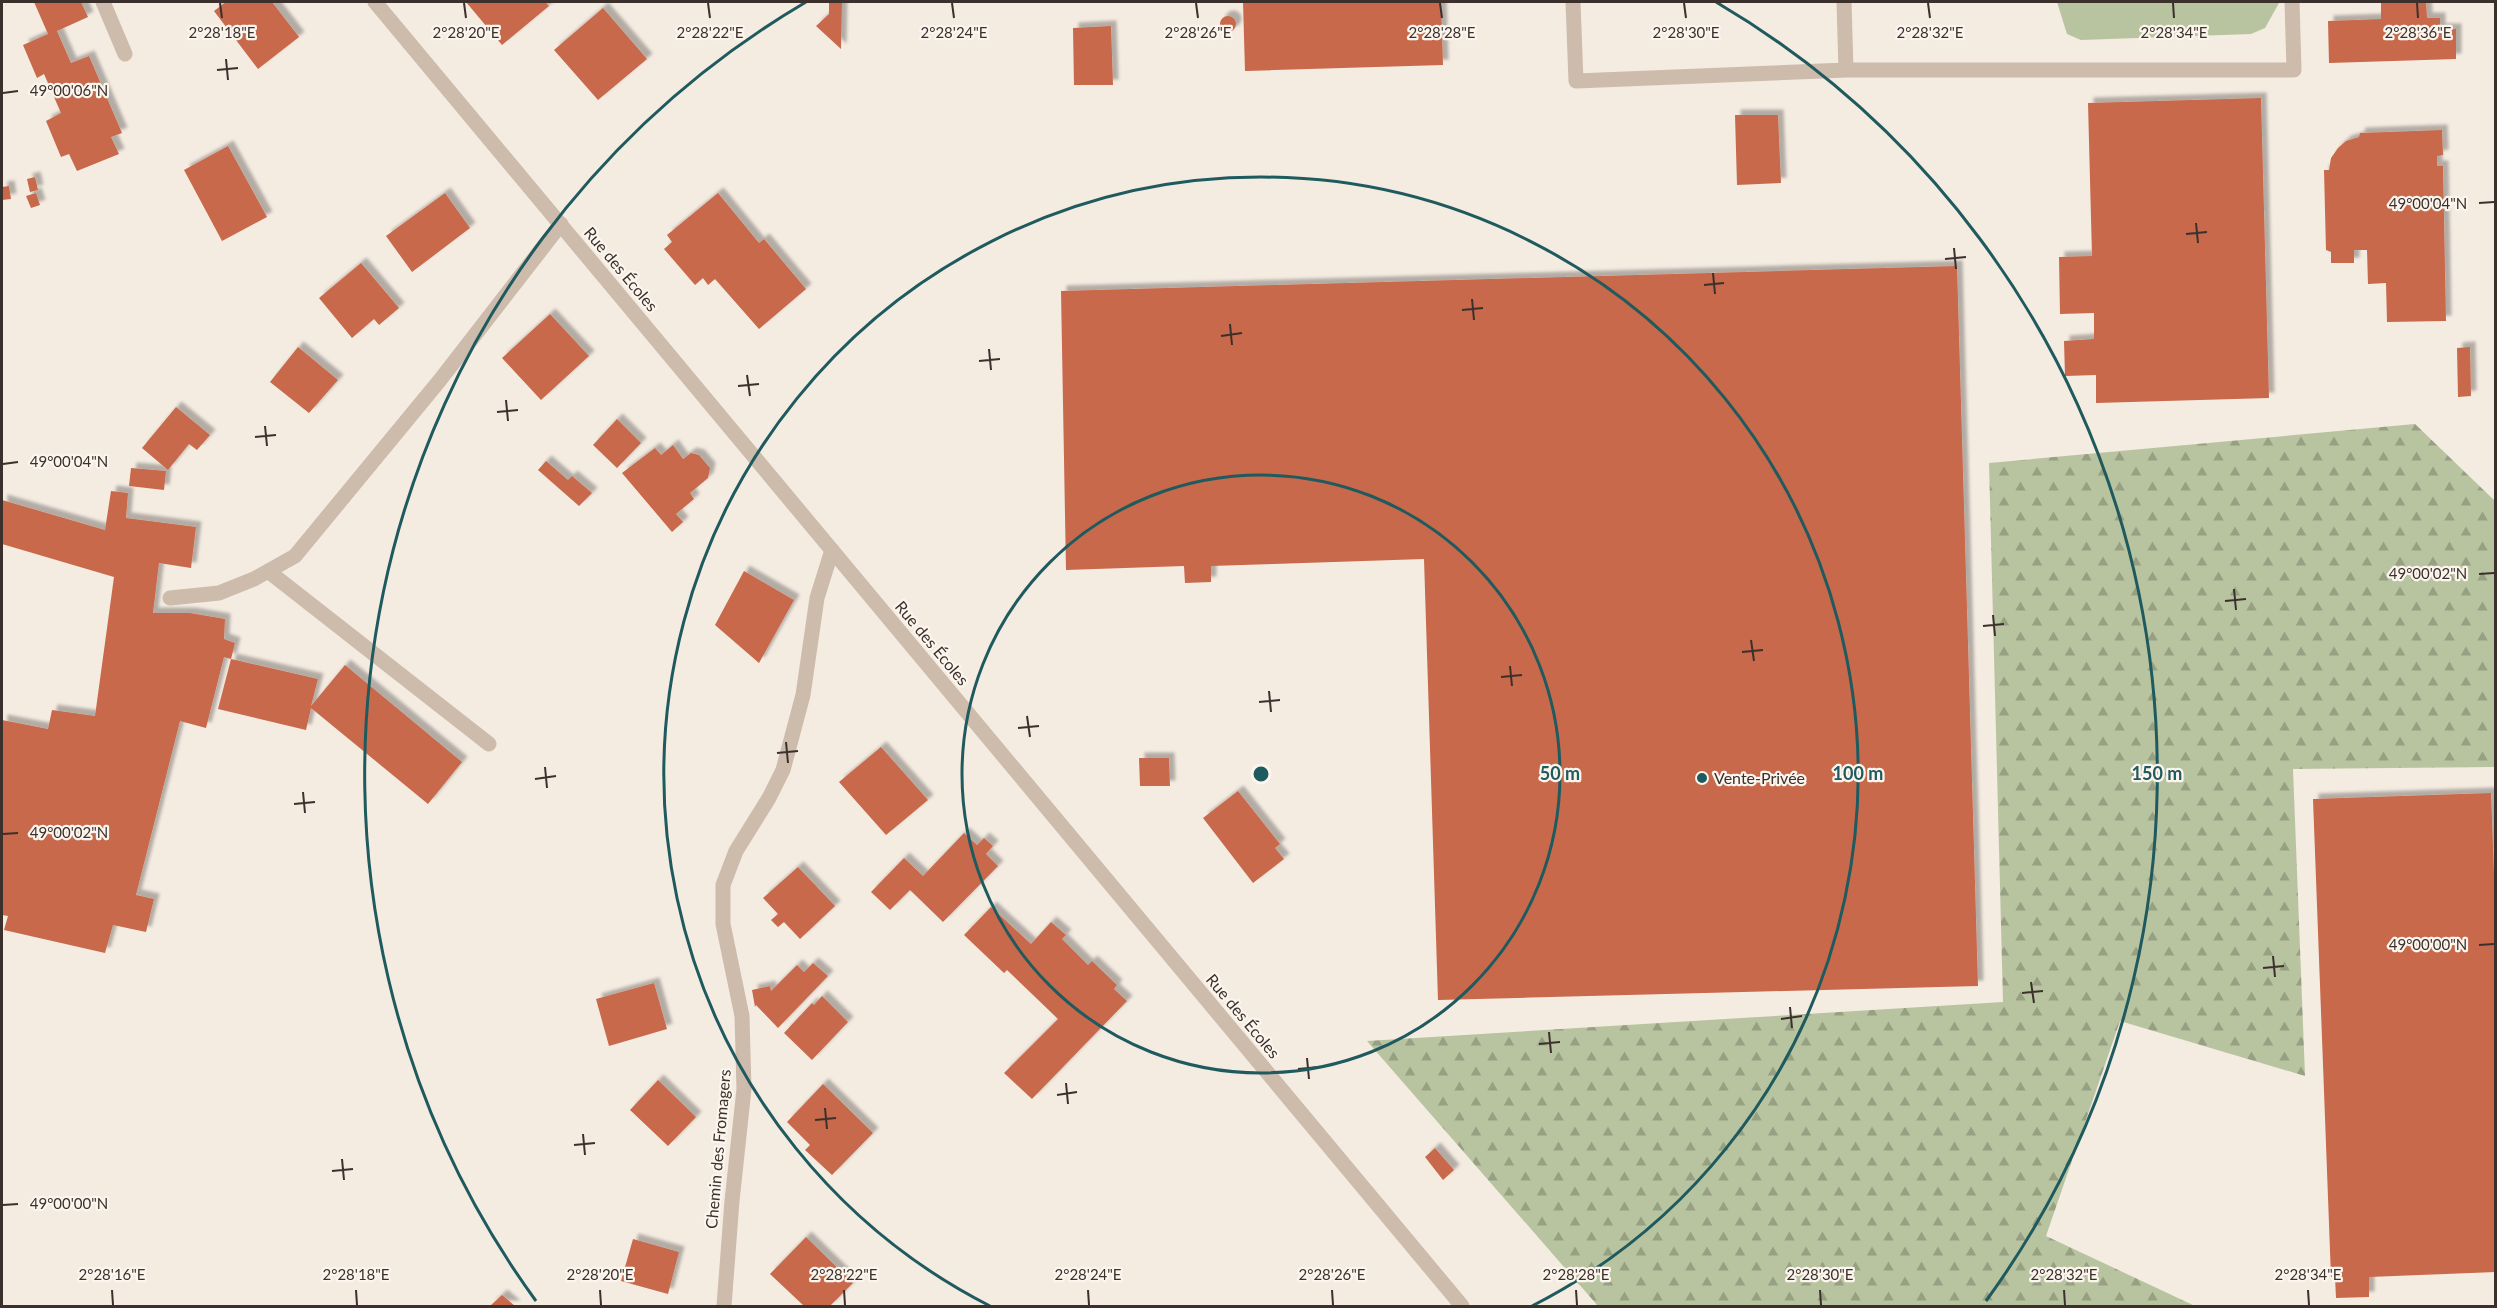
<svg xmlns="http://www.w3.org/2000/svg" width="2497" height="1308" font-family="Lato,sans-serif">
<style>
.grass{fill:#b8c4a0}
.forest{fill:url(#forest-firs)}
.building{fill:#c8694b;filter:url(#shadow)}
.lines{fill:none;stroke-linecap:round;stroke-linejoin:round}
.service{stroke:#cdbbac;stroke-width:15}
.minor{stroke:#cdbbac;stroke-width:15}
.tertiary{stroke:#cdbbac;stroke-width:15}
.ticks{fill:none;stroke:#3b302b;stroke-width:2}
.ring{fill:none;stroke:#1f5a5e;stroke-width:3}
.poi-dot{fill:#1f5a5e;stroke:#fbf5ee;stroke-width:2}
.labels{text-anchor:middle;stroke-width:4.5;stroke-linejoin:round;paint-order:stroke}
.street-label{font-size:16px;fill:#3b302b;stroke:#fbf5ee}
.poi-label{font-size:16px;fill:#3b302b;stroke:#fbf5ee;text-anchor:start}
.ticks-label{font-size:15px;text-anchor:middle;fill:#3b302b;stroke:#fbf5ee;stroke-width:4.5;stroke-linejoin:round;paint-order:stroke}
.centre{fill:#1f5a5e;stroke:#fbf5ee;stroke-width:3}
.ring-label{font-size:18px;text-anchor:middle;font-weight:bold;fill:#1f5a5e;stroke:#fbf5ee;stroke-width:4.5;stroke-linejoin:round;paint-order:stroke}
</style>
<defs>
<pattern id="forest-firs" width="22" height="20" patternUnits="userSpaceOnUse" patternTransform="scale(1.5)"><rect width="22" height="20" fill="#b8c4a0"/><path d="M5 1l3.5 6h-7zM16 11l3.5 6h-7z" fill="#97a083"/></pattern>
<filter id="shadow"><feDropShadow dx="5.5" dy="-5.5" stdDeviation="1.5" flood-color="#0004"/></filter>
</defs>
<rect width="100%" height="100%" fill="#f4ebe1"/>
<path class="grass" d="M 2057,2 L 2279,2 L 2279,3 L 2265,28 L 2251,34 L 2081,40 L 2067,34 Z"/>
<path class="forest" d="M 2415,424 L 2495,501 L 2495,767 L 2293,769 L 2305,1076 L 2120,1021 L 2046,1236 L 2195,1306 L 1598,1306 L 1367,1041 L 2003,1002 L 1989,463 Z"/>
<path class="building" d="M 34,2 L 81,2 L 88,17 L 57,31 L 71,63 L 89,56 L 122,133 L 111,137 L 119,154 L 77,171 L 69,154 L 61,157 L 46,121 L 61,113 L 44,74 L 37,78 L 23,45 L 48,34 Z
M 226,2 L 272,2 L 299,37 L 258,69 L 214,11 Z
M 466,2 L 545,2 L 549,6 L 502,45 Z
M 829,2 L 842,2 L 841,49 L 816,26 L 829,14 Z
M 1243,2 L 1441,2 L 1443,65 L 1245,71 Z
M 2381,2 L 2426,2 L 2427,18 L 2440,18 L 2440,29 L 2456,29 L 2456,59 L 2329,63 L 2328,21 L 2381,19 Z
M 603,8 L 647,59 L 598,100 L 554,50 Z
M1220 24a8 8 0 1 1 16 0a8 8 0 1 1-16 0Z
M 1111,26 L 1113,85 L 1074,85 L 1073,28 Z
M 2261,98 L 2269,398 L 2096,403 L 2096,375 L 2065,376 L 2064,341 L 2094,339 L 2094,313 L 2060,314 L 2059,257 L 2092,256 L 2088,103 Z
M 1735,115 L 1778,115 L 1781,183 L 1737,185 Z
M 2442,130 L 2443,155 L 2437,156 L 2437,166 L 2443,166 L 2446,321 L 2387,322 L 2386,283 L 2368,284 L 2367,250 L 2354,250 L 2354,263 L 2331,263 L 2331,252 L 2326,250 L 2324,170 L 2329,170 L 2331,158 L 2338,148 L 2346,141 L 2359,137 L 2360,133 Z
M 228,146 L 267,217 L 222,241 L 184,170 Z
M 35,177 L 38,190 L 30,192 L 27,179 Z
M 9,186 L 11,199 L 2,200 L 2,187 Z
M 36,193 L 40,205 L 31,208 L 26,196 Z
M 445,193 L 470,228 L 412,272 L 386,236 Z
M 718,193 L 759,243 L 764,239 L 806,289 L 759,329 L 715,279 L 708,285 L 703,278 L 695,285 L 664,249 L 672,242 L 667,235 Z
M 361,263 L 399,308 L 379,325 L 374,319 L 352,338 L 319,298 Z
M 1957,266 L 1978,986 L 1438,1000 L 1424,559 L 1211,566 L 1211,582 L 1185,583 L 1184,566 L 1066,570 L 1061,291 Z
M 550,314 L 589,356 L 541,400 L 502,358 Z
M 298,347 L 338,380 L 309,413 L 270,382 Z
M 2470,347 L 2471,396 L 2458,397 L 2457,348 Z
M 176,407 L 210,435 L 197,450 L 189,444 L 168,470 L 142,448 Z
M 617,419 L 641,443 L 617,468 L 593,445 Z
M 673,445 L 683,459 L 691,453 L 699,455 L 710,468 L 708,478 L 690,493 L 694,499 L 676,514 L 683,522 L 672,532 L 622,473 L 655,448 L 661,455 Z
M 546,461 L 568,480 L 572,476 L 592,493 L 579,506 L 538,470 Z
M 131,468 L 166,471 L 164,490 L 129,486 Z
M 111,491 L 128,493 L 126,518 L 196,527 L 191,568 L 159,563 L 153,613 L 190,613 L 225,619 L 224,639 L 235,643 L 231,659 L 224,657 L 206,728 L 180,721 L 136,895 L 154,899 L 146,932 L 113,925 L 105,953 L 4,930 L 8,916 L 2,915 L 2,720 L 48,729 L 52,710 L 95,716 L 114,577 L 2,544 L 2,500 L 105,530 Z
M 744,571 L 794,600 L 759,663 L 715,625 Z
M 231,659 L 318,679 L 311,706 L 345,665 L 462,762 L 428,804 L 311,708 L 306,730 L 218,709 Z
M 881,747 L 928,800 L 886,835 L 839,782 Z
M 1139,758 L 1169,758 L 1170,786 L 1140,786 Z
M 1238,791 L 1280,844 L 1275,848 L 1284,859 L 1253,883 L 1203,818 Z
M 2491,793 L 2496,928 L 2496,1272 L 2369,1277 L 2369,1297 L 2336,1298 L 2335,1277 L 2331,1277 L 2313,799 Z
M 964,833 L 977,845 L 984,838 L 993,846 L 986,854 L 998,866 L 943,922 L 910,890 L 890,910 L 871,892 L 904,858 L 923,876 Z
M 798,867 L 835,906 L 800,939 L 784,922 L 778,927 L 771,920 L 778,914 L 763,898 Z
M 991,907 L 1031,944 L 1051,922 L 1066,935 L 1062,939 L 1088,965 L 1092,961 L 1117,985 L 1114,989 L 1127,1001 L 1032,1099 L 1004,1073 L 1058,1019 L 1007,970 L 1004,973 L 964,935 Z
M 813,963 L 828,976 L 778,1028 L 756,1005 L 755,1007 L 752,990 L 770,986 L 771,991 L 797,965 L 804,972 Z
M 654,983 L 667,1029 L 609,1046 L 596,999 Z
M 822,996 L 848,1022 L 812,1060 L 784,1033 L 812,1003 L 814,1005 Z
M 658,1080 L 696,1117 L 668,1146 L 630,1110 Z
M 823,1084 L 873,1133 L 832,1175 L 805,1150 L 810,1145 L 787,1122 Z
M 1435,1148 L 1454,1170 L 1443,1180 L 1425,1157 Z
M 806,1237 L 853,1283 L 830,1306 L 804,1306 L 770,1274 Z
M 633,1239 L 679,1252 L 668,1294 L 621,1281 Z
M 502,1295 L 515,1306 L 490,1306 Z"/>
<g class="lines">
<path class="service" d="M 103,2 L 125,54
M 1573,2 L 1576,81 L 1846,70 L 2294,70 L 2292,2
M 1844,2 L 1846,70
M 268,571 L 489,744
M 170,598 L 219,593 L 254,579 L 295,556 L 440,380 L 561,224"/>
<path class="minor" d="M 724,1306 L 732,1201 L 744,1089 L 742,1016 L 723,924 L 723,885 L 736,851 L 769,798 L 783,770 L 803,695 L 817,598 L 832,550"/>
<path class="tertiary" d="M 375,2 L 1462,1306"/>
</g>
<path class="ticks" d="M 220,3 L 222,18M 464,3 L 466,18M 708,3 L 710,18M 952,3 L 954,18M 1196,3 L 1198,18M 1440,3 L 1442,18M 1684,3 L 1686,18M 1928,3 L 1930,18M 2173,3 L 2174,18M 2417,3 L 2418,18M 226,59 L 228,80M 217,70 L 238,68M 3,93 L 18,91M 2479,203 L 2494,202M 2196,223 L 2198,243M 2186,234 L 2207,232M 1954,248 L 1956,269M 1945,259 L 1966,257M 1713,273 L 1715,294M 1704,285 L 1724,283M 1472,299 L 1474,320M 1462,310 L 1483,308M 1230,324 L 1232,345M 1221,336 L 1242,333M 989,349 L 991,370M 979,361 L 1000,359M 747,375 L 750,396M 738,386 L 759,384M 506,400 L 508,421M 497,412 L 518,410M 265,426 L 267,446M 255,437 L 276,435M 3,464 L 18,462M 2479,574 L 2494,573M 2234,589 L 2236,610M 2225,601 L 2246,599M 1993,615 L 1995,636M 1983,626 L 2004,624M 1751,640 L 1754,661M 1742,652 L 1763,650M 1510,666 L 1512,686M 1501,677 L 1522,675M 1269,691 L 1271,712M 1259,702 L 1280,700M 1027,716 L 1030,737M 1018,728 L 1039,726M 786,742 L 788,763M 777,753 L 798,751M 545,767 L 547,788M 535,779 L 556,776M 303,792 L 305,813M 294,804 L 315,802M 3,834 L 18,833M 2479,945 L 2494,944M 2273,956 L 2275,977M 2263,968 L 2284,966M 2031,982 L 2034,1003M 2022,993 L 2043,991M 1790,1007 L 1792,1028M 1781,1019 L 1802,1016M 1549,1032 L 1551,1053M 1539,1044 L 1560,1042M 1307,1058 L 1309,1079M 1298,1069 L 1319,1067M 1066,1083 L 1068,1104M 1057,1095 L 1077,1092M 825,1108 L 827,1129M 815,1120 L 836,1118M 583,1134 L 585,1155M 574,1145 L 595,1143M 342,1159 L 344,1180M 332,1171 L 353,1169M 3,1205 L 18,1204M 112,1290 L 113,1305M 356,1290 L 357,1305M 600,1290 L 601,1305M 844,1290 L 845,1305M 1088,1290 L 1089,1305M 1332,1290 L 1333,1305M 1576,1290 L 1577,1305M 1820,1290 L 1821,1305M 2064,1290 L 2065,1305M 2308,1290 L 2309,1305"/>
<g class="ring">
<circle cx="1261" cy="774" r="299"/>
<path d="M990 1306A597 597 0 1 1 1532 1306"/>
<path d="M536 1301A896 896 0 0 1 806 2M1716 2A896 896 0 0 1 1986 1301"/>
</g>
<circle class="poi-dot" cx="1702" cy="778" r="6"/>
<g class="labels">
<g class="street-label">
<text transform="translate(621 269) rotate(50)" y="6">Rue des Écoles</text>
<text transform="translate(932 643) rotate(50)" y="6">Rue des Écoles</text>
<text transform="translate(1243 1016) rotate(50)" y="6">Rue des Écoles</text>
<text transform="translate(718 1149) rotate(-85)" y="6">Chemin des Fromagers</text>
</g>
<g class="poi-label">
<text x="1714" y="784">Vente-Privée</text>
</g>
</g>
<g class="ticks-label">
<text x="222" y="38">2°28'18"E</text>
<text x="466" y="38">2°28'20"E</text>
<text x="710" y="38">2°28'22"E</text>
<text x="954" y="38">2°28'24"E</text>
<text x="1198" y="38">2°28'26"E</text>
<text x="1442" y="38">2°28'28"E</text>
<text x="1686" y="38">2°28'30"E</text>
<text x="1930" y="38">2°28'32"E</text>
<text x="2174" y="38">2°28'34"E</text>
<text x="2418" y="38">2°28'36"E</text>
<text x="69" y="96">49°00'06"N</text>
<text x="2428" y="209">49°00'04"N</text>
<text x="69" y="467">49°00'04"N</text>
<text x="2428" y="579">49°00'02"N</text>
<text x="69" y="838">49°00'02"N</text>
<text x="2428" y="950">49°00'00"N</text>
<text x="69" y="1209">49°00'00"N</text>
<text x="112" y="1280">2°28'16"E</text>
<text x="356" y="1280">2°28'18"E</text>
<text x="600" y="1280">2°28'20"E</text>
<text x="844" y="1280">2°28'22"E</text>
<text x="1088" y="1280">2°28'24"E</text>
<text x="1332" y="1280">2°28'26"E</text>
<text x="1576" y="1280">2°28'28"E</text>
<text x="1820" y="1280">2°28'30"E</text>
<text x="2064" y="1280">2°28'32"E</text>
<text x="2308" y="1280">2°28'34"E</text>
</g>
<circle cx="1261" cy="774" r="9" class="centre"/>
<g class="ring-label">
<text x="1560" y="780">50 m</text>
<text x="1858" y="780">100 m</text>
<text x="2157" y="780">150 m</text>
</g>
<rect width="2497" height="1308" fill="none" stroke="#3b302b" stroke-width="6"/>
</svg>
